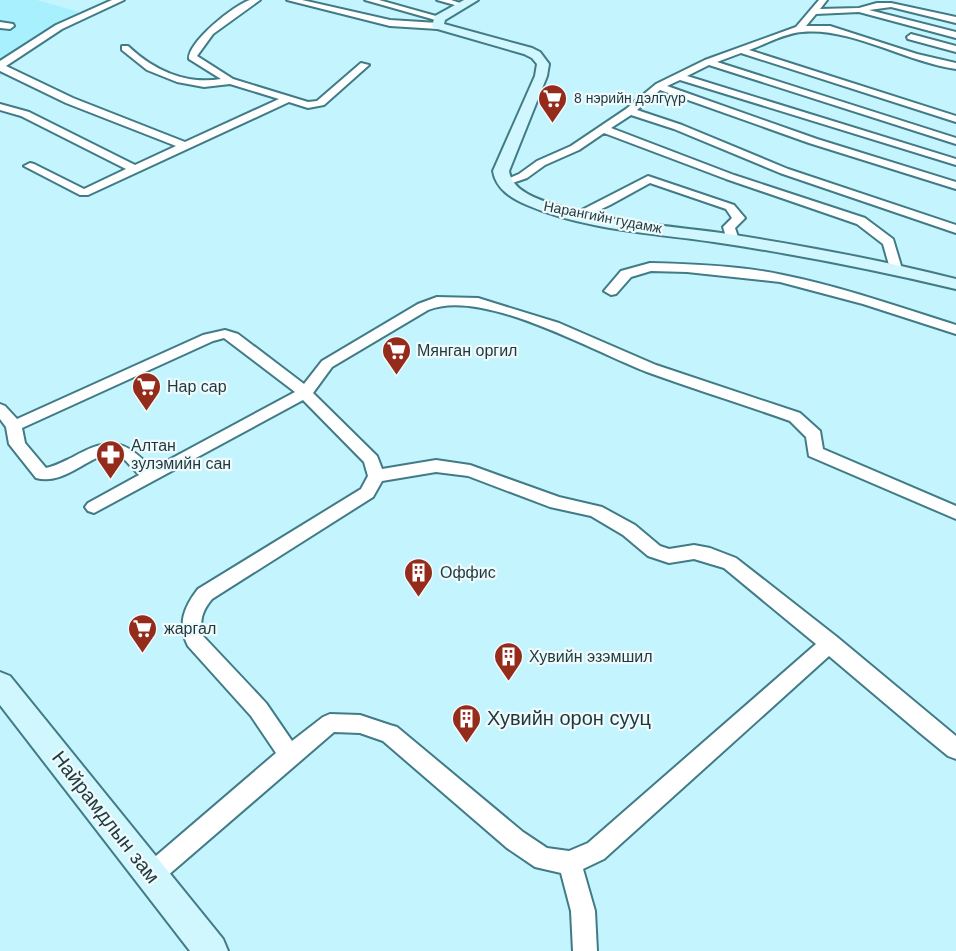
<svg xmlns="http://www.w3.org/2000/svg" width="956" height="951" font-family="Arial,sans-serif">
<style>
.built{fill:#a9f0ff}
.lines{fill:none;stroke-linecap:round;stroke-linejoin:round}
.street-casing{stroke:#407b86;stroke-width:4}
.secondary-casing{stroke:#407b86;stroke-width:4}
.street{fill:#fff;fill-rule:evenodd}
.secondary{fill:#d1f7fe;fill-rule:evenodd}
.labels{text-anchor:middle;stroke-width:4.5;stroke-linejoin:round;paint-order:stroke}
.far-poi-label{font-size:14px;fill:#1f383d;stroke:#eefafc;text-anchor:start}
.far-street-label{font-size:14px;fill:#1f383d;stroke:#eefafc}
.poi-label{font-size:16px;fill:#1f383d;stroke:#eefafc;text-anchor:start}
.near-poi-label{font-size:20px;fill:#1f383d;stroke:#eefafc;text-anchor:start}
.near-street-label{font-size:20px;fill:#1f383d;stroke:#eefafc}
</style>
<rect width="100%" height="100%" fill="#c4f4fe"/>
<path class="built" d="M 0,0 L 37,0 L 79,12 L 11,63 L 0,77 Z"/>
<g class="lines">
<defs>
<path id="street" d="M 112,0 L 124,0 L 62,29 L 6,66 L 73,98 L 185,142 L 279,99 L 230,84 L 204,87 L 177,82 L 147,70 L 122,50 L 122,46 L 128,46 C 153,70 186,85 221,79 L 189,59 C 188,42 234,5 250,0 C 253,0 257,0 260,0 L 213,34 L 197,56 L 233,79 L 308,102 L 317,101 L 361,63 L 369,65 L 324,105 L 308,108 L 289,102 L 88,195 L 80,195 L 24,166 L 30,163 L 34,164 L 84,189 L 126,169 L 21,116 L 0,110 L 0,104 L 29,112 L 135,165 L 176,146 L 66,103 L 0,71 L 0,61 L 56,25 Z
M 287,0 L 302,0 L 390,20 L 438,23 L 442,26 L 438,29 L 390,26 Z
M 365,0 L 379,0 L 443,18 L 439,21 Z
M 437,0 L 451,0 L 466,5 L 462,7 Z
M 819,0 L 827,0 L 820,9 L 859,8 L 877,3 L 891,3 L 956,17 L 956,23 L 891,7 L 869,10 L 956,32 L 956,38 L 859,12 L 816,14 L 806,26 L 830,26 L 917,54 L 956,63 L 956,69 C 906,62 851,27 802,32 C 785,33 766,44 749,50 L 956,116 L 956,122 L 741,53 L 717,62 L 956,138 L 956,144 L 709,65 L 687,76 L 956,159 L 956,165 L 680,80 L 667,86 L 817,139 L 956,182 L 956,189 L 809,143 L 660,90 L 637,110 L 682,125 L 788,169 L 956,225 L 956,233 L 780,173 L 674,129 L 631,115 L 611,128 L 734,175 L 865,218 L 893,239 L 902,269 L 901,272 L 891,272 L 883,244 L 857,224 L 726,179 L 604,133 L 579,150 L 545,165 L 527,178 L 504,186 L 498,183 L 519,174 L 537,161 L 571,146 L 626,109 L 656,84 L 705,60 L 796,27 Z
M 0,22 L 13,24 L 14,26 L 10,29 L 0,28 Z
M 911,34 L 956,46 L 956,52 L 908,39 L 907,37 Z
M 648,176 L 734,205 L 745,218 L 735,228 L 739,240 L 737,243 L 733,244 L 727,240 L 723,227 L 732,218 L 726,209 L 650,183 L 610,205 L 582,218 L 578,219 L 572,215 Z
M 650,263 C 692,264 743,266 783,275 C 842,287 899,307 956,325 L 956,334 L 863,304 L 780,282 L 687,272 L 651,271 L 631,277 L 616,294 L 611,295 L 604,291 L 621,271 Z
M 437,297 L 478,298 L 559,323 L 656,365 L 800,413 L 820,431 L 823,449 L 956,506 L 956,519 L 809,456 L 806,437 L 790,421 C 742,404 694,389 647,372 C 594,352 482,287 428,310 L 332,367 L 313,393 L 377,456 L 382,469 L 436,460 L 470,465 L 559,497 L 602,507 L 635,525 L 660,546 L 669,549 L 694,545 L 710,548 L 736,558 L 837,637 L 956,736 L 956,759 L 948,756 L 920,733 L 829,656 L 604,859 L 583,869 L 595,911 L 597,951 L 573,951 L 571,911 L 561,873 L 535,867 L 507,848 L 383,741 L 360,733 L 334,732 L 159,883 L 151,887 L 143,883 L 139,875 L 143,867 L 276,753 L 251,716 L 188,646 C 177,624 184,607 198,589 L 361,489 L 368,476 L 364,462 L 303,400 L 94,513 L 88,511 L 85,507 L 88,503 L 139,475 L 124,459 L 113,453 C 87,456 64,486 36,478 L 9,444 L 6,427 L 0,419 L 0,404 L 5,406 L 17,419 L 203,335 L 225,330 L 238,334 L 304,384 L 322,361 L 418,304 ZM 224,338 L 295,392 L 152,469 C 124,438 109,437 73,457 C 64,461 56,466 46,468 L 25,443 L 22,428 L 213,341 ZM 436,472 L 468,476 L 550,507 L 591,516 L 623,535 L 648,556 L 669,563 L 694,559 L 724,568 L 816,644 L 588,843 L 569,851 L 547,848 L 523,832 L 397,727 L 390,725 L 360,715 L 330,714 L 323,717 L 292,741 L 266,703 L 203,636 C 199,621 202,611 212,599 L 373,497 L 382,481 Z"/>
<path id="secondary" d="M 464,0 L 478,0 L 445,20 L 444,24 L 532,48 L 540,52 L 549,64 L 547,76 L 509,171 C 512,193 543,201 562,207 C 616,223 673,226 728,234 C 805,246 881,260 956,279 L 956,289 C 876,270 795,254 714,242 C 652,233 585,230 527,205 C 511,198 496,189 493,171 L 535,76 L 537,64 L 532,58 L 524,54 L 434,28 L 432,26 L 435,16 Z
M 0,672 L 10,676 L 223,939 L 228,951 L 190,951 L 0,705 Z"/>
</defs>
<use href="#street" class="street-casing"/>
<use href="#secondary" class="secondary-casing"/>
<use href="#street" class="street"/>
<use href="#secondary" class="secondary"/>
</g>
<defs>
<symbol id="supermarket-pin" viewBox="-11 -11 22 30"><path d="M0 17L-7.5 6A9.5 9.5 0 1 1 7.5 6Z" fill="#952b1b" stroke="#eefafc"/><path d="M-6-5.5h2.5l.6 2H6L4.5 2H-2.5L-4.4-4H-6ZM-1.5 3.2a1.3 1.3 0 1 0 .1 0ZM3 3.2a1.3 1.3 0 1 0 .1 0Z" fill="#fff"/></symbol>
<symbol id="pharmacy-pin" viewBox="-11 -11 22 30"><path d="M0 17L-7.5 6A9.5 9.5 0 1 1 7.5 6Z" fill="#952b1b" stroke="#eefafc"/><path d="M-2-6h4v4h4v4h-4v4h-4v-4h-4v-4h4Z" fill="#fff"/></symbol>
<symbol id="building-pin" viewBox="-11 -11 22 30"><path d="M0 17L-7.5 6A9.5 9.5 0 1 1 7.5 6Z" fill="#952b1b" stroke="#eefafc"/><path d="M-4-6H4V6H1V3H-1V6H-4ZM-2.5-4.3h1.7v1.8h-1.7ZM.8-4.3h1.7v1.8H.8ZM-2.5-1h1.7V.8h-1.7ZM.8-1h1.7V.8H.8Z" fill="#fff"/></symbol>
</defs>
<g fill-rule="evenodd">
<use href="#supermarket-pin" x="536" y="82" width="33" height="45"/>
<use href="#supermarket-pin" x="380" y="334" width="33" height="45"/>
<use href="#supermarket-pin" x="130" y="370" width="33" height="45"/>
<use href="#pharmacy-pin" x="94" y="438" width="33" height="45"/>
<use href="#building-pin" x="402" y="556" width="33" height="45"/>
<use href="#supermarket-pin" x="126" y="612" width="33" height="45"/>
<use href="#building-pin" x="492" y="640" width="33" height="45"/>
<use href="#building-pin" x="450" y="702" width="33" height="45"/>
</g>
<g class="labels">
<g class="far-poi-label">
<text x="574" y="103">8 нэрийн дэлгүүр</text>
</g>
<g class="far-street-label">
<text transform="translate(603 217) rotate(11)" y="5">Нарангийн гудамж</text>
</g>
<g class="poi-label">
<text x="417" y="356">Мянган оргил</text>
<text x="167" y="392">Нар сар</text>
<text x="131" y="451">Алтан<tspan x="131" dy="18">зулэмийн сан</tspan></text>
<text x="440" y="578">Оффис</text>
<text x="164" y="634">жаргал</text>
<text x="529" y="662">Хувийн эзэмшил</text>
</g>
<g class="near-poi-label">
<text x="487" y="725">Хувийн орон сууц</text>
</g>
<g class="near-street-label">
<text transform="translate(106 817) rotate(52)" y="7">Найрамдлын зам</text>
</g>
</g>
</svg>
